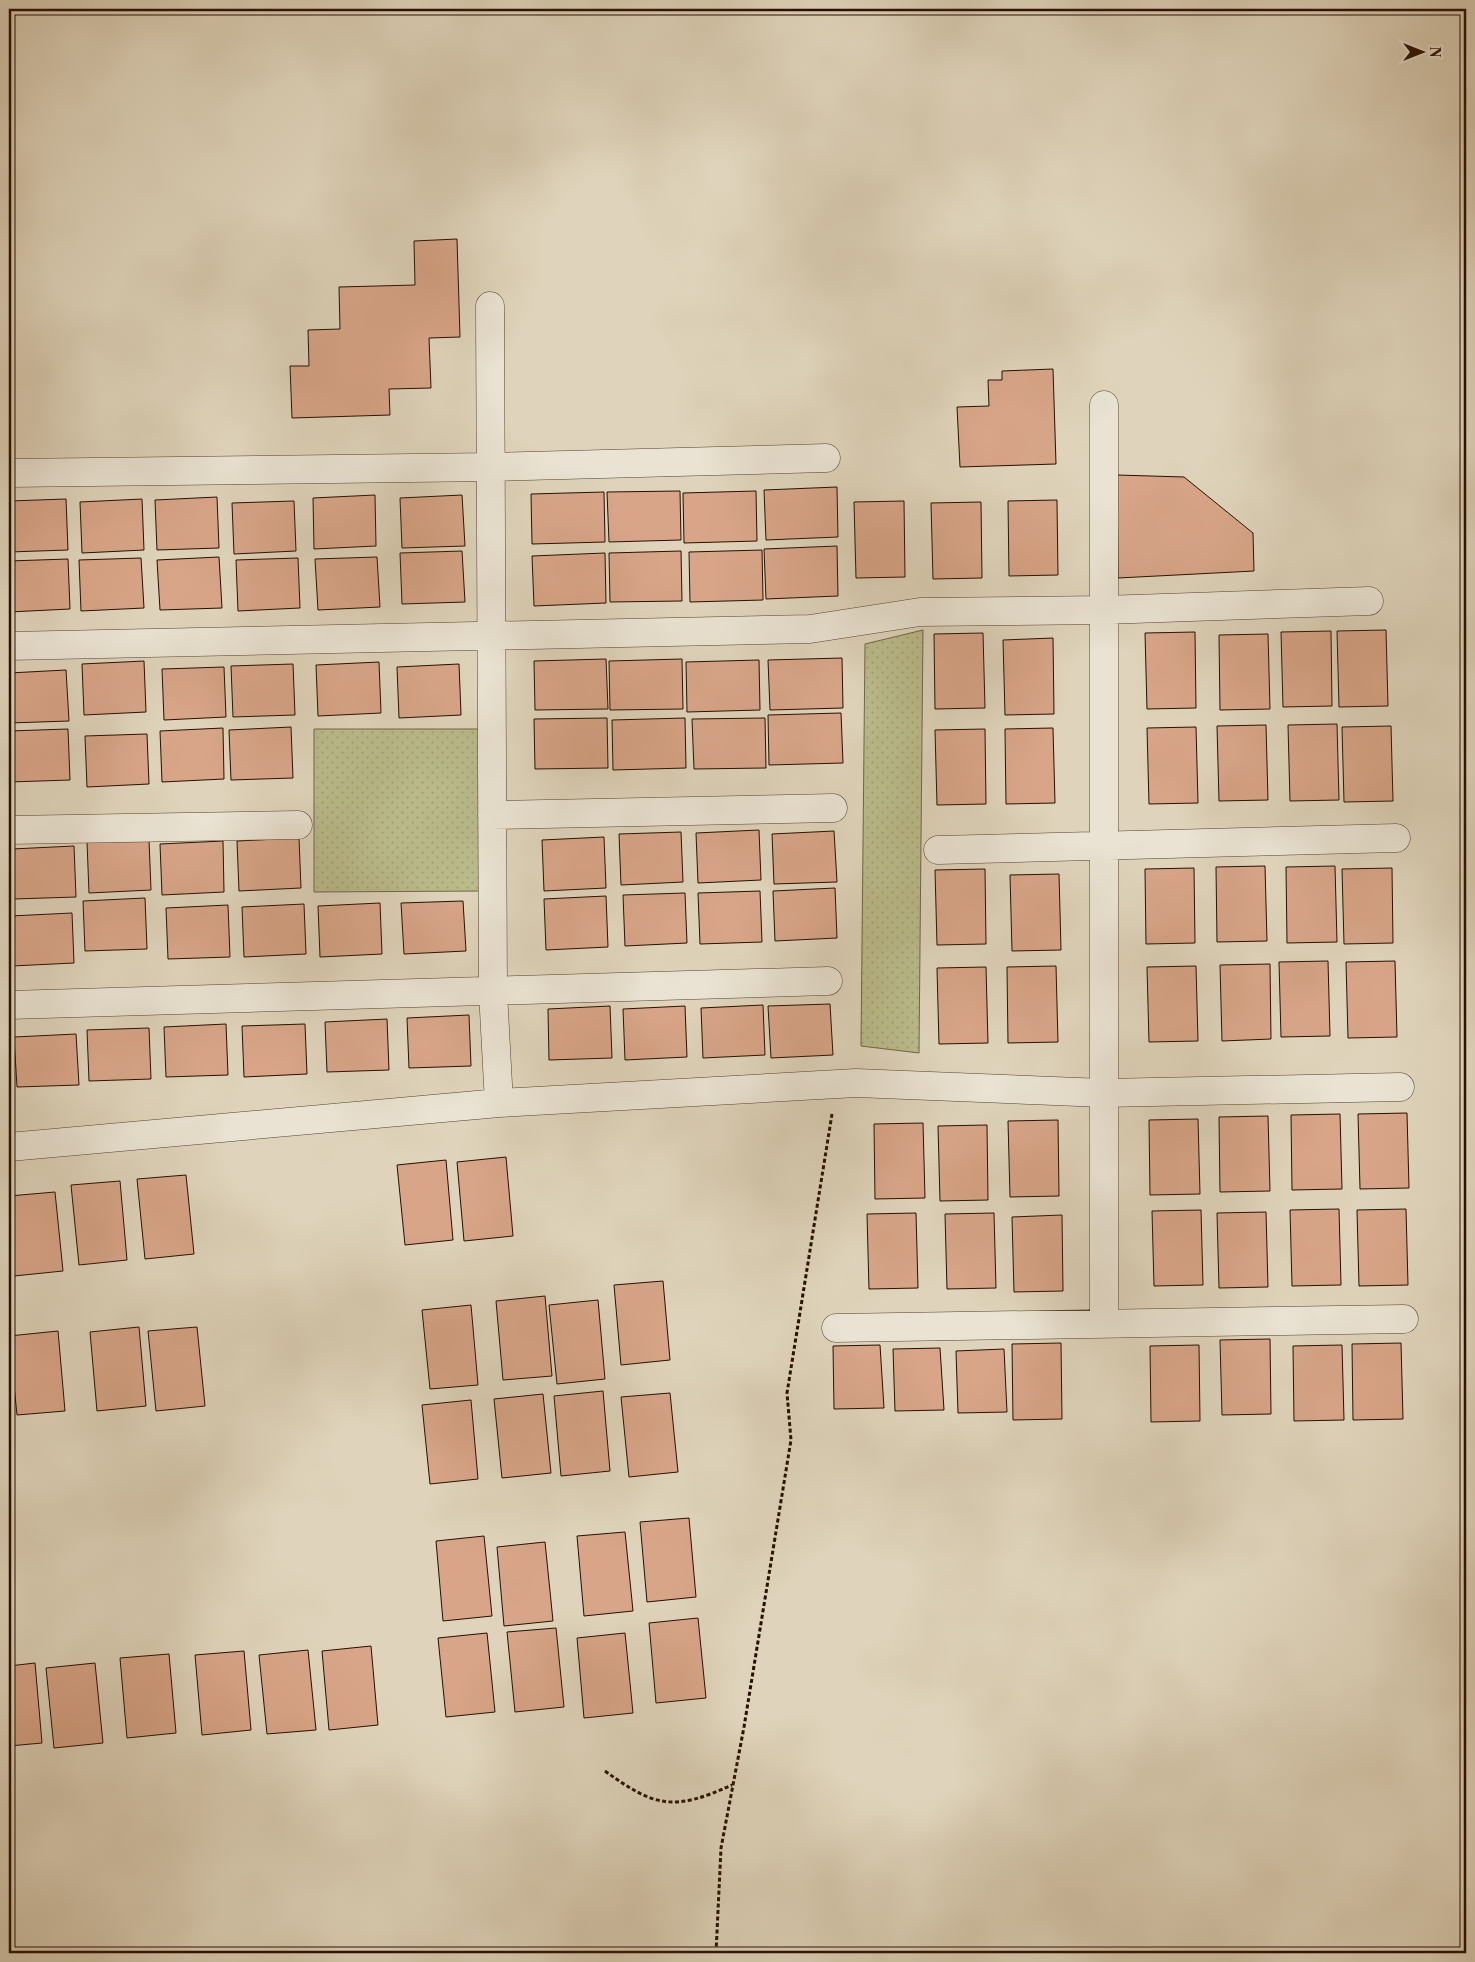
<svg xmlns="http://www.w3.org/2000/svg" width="1475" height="1962" font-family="'Libre Bodoni',serif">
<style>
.park{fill:url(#park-dots);stroke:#706546}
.building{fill:#d8a588;stroke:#260f01}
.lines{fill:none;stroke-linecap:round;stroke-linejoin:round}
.street-casing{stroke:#544030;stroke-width:29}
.path{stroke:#260f01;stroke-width:3;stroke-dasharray:4 2.5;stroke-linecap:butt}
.street{stroke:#eae3d3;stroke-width:28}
</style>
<defs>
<pattern id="park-dots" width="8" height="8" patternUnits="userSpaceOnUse" patternTransform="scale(1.25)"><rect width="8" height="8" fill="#babb8b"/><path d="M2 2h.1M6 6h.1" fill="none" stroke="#a0a076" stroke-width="1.8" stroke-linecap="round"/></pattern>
</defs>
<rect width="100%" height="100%" fill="#dfd4bb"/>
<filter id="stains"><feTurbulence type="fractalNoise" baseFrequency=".004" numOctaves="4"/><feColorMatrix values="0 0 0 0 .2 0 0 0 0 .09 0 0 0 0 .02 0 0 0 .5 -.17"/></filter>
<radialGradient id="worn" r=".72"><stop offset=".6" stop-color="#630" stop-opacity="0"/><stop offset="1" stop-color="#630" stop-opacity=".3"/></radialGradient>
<path class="park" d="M 923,630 L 919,1053 L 861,1046 L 865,644 Z
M 314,729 L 481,729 L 481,891 L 314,892 Z"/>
<path class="building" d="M 457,239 L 460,337 L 429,338 L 431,388 L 389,389 L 390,415 L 292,418 L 290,366 L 309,366 L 308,330 L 340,329 L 339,287 L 415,285 L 414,241 Z
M 1053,369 L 1056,464 L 960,467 L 957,407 L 989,406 L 988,380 L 1002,380 L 1002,371 Z
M 1117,475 L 1184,477 L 1253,533 L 1254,571 L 1118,578 Z
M 837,487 L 838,537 L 766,540 L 764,490 Z
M 680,491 L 681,540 L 609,542 L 607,492 Z
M 756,491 L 757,541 L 684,543 L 683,493 Z
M 604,492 L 605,542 L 532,544 L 531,494 Z
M 375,495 L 376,546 L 314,549 L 313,498 Z
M 462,495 L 465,546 L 402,548 L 400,498 Z
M 217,497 L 219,548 L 157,550 L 155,500 Z
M 66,499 L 68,550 L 9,552 L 9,501 Z
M 142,499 L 144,550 L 82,553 L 80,502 Z
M 1057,500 L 1058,575 L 1009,576 L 1008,501 Z
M 294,501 L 296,551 L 234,554 L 232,503 Z
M 904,501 L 905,577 L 856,578 L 854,502 Z
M 981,502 L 982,578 L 933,579 L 931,503 Z
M 837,546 L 838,596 L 766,599 L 764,549 Z
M 762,550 L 763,600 L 690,602 L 689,552 Z
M 462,551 L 465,602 L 402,604 L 400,553 Z
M 681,551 L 682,601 L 610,602 L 609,553 Z
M 605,553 L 606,603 L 534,606 L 532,556 Z
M 219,557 L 222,608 L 160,610 L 157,560 Z
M 377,557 L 380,607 L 318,610 L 315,559 Z
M 141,558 L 144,608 L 81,611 L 79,560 Z
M 298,558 L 300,608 L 238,611 L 236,560 Z
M 68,559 L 70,609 L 9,612 L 9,561 Z
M 1386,630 L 1388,706 L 1339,707 L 1337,631 Z
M 1331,631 L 1332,706 L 1283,707 L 1281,632 Z
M 1195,632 L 1196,708 L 1147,709 L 1145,633 Z
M 983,633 L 985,708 L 935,709 L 934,634 Z
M 1268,634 L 1270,709 L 1220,710 L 1219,635 Z
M 1053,638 L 1054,714 L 1005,715 L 1003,640 Z
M 842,658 L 843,708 L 770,710 L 768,660 Z
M 606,659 L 608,709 L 535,710 L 534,661 Z
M 682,659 L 683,709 L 610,710 L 609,661 Z
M 759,660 L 760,710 L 687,712 L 686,662 Z
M 144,661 L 146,712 L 84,715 L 82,664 Z
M 379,662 L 381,713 L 318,716 L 316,665 Z
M 293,664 L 295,715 L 233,717 L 231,666 Z
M 459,664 L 461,715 L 399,718 L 397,667 Z
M 224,667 L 226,717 L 164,720 L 162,669 Z
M 66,670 L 69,721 L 9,723 L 9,673 Z
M 841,713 L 843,763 L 769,765 L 768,715 Z
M 607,718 L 608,768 L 535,769 L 534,719 Z
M 685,718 L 686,768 L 613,770 L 612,720 Z
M 765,718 L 766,768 L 694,769 L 692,719 Z
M 1337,724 L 1339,800 L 1290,801 L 1288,725 Z
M 1266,725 L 1268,800 L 1219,801 L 1217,726 Z
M 1391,726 L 1393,801 L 1344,802 L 1342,727 Z
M 291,727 L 293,778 L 231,780 L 229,730 Z
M 1196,727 L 1198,803 L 1149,804 L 1147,728 Z
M 223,728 L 224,779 L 162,782 L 160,731 Z
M 1053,728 L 1055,803 L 1006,804 L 1005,729 Z
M 68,729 L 70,780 L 9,782 L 9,731 Z
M 985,729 L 986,804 L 937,805 L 935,730 Z
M 147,734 L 149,784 L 87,787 L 85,736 Z
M 759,830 L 761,880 L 698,883 L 696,833 Z
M 834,831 L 837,882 L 774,884 L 772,834 Z
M 681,832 L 683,882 L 621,885 L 619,834 Z
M 604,837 L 606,888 L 544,891 L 542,840 Z
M 299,838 L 301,888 L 239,891 L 237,841 Z
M 149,840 L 151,890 L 89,893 L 87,842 Z
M 223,841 L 224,892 L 162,895 L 160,844 Z
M 74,846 L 76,897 L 14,899 L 12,849 Z
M 1265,866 L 1267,941 L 1217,942 L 1216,867 Z
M 1335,866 L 1337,942 L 1287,943 L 1286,867 Z
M 1194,868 L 1195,943 L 1146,944 L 1145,869 Z
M 1392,868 L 1393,943 L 1344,944 L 1342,869 Z
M 985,869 L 986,944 L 937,945 L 935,870 Z
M 1059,874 L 1061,950 L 1012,951 L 1010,875 Z
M 835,888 L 837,938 L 775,941 L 773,891 Z
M 760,891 L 762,942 L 700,944 L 698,893 Z
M 685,893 L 687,943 L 625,946 L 623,895 Z
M 606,896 L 608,947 L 546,950 L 544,899 Z
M 145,898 L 147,949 L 85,951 L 83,901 Z
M 463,901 L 466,951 L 404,954 L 401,903 Z
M 380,903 L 382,954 L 320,957 L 318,906 Z
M 304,904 L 306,954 L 244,957 L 242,907 Z
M 228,905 L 230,957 L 168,959 L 166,908 Z
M 72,913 L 74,963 L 12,966 L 10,916 Z
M 1328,961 L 1330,1036 L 1281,1037 L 1279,962 Z
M 1395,961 L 1397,1037 L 1348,1038 L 1346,962 Z
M 1270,964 L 1271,1039 L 1222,1041 L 1220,965 Z
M 1056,966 L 1058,1042 L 1008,1043 L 1007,967 Z
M 1196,966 L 1198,1041 L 1149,1042 L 1147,967 Z
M 986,967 L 988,1043 L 939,1044 L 937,968 Z
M 830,1004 L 833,1055 L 771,1058 L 768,1006 Z
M 763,1005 L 765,1055 L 703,1058 L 701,1008 Z
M 610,1006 L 612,1058 L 549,1060 L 548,1009 Z
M 685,1006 L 687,1057 L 625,1060 L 623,1009 Z
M 469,1015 L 471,1066 L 409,1068 L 407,1018 Z
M 387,1019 L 389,1070 L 327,1072 L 325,1022 Z
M 226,1024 L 228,1075 L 166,1077 L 164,1027 Z
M 305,1024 L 307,1074 L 244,1077 L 242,1026 Z
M 149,1028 L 151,1079 L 89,1081 L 87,1030 Z
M 76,1034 L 79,1085 L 17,1087 L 14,1037 Z
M 1407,1113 L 1409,1188 L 1360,1189 L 1358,1114 Z
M 1340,1114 L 1342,1189 L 1292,1190 L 1291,1115 Z
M 1268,1116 L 1270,1191 L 1220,1192 L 1219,1117 Z
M 1198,1119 L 1200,1194 L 1150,1195 L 1149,1120 Z
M 1058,1120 L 1059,1196 L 1010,1197 L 1008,1121 Z
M 923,1123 L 925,1198 L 875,1199 L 874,1124 Z
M 987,1125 L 988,1200 L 940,1201 L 938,1126 Z
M 506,1157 L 513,1236 L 464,1241 L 457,1162 Z
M 446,1160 L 453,1240 L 405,1245 L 397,1165 Z
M 186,1175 L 194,1254 L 145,1259 L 137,1179 Z
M 120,1181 L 127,1260 L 79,1265 L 71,1185 Z
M 55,1192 L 63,1271 L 14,1276 L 9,1220 L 9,1196 Z
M 1339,1209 L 1341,1285 L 1292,1286 L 1290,1210 Z
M 1406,1209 L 1408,1285 L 1359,1286 L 1357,1210 Z
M 1201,1210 L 1203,1285 L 1154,1286 L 1152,1211 Z
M 1266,1212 L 1268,1287 L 1219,1288 L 1217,1213 Z
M 916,1213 L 918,1288 L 869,1289 L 867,1214 Z
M 994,1213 L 996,1288 L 947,1289 L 945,1214 Z
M 1062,1215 L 1063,1291 L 1014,1292 L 1012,1217 Z
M 663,1281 L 670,1360 L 621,1365 L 614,1285 Z
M 545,1296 L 552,1376 L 503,1380 L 496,1301 Z
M 598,1300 L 605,1379 L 557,1384 L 549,1305 Z
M 471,1305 L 478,1385 L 430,1389 L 422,1310 Z
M 139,1327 L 146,1406 L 97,1411 L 90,1332 Z
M 197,1327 L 205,1406 L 156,1411 L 148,1331 Z
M 58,1331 L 65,1411 L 17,1415 L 9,1336 Z
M 1270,1339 L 1271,1414 L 1222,1415 L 1220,1340 Z
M 1061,1343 L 1062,1419 L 1013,1420 L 1012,1344 Z
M 1401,1343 L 1403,1419 L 1353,1420 L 1352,1344 Z
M 880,1345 L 884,1408 L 834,1409 L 833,1346 Z
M 1199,1345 L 1200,1421 L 1151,1422 L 1150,1346 Z
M 1342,1345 L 1344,1420 L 1294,1421 L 1293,1346 Z
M 940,1348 L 944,1410 L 895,1411 L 893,1349 Z
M 1004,1349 L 1007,1412 L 958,1413 L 956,1351 Z
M 9,1385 L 12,1416 L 9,1416 Z
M 603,1391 L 610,1471 L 561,1476 L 554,1396 Z
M 670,1393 L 678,1472 L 629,1477 L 621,1397 Z
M 543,1394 L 551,1473 L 502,1478 L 494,1399 Z
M 471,1400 L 478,1479 L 430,1484 L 422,1405 Z
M 689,1518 L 696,1597 L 647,1602 L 640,1522 Z
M 625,1532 L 633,1611 L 584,1616 L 577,1536 Z
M 484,1536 L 492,1616 L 443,1621 L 436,1541 Z
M 545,1542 L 553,1621 L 504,1626 L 497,1547 Z
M 698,1618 L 706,1698 L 656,1703 L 649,1623 Z
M 556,1628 L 564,1707 L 515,1712 L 507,1632 Z
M 487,1633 L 495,1712 L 446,1717 L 438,1638 Z
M 625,1633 L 633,1713 L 584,1718 L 577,1638 Z
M 371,1646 L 378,1725 L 329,1730 L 322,1651 Z
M 308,1650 L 316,1730 L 267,1734 L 259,1655 Z
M 244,1651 L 251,1730 L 202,1735 L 195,1655 Z
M 169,1654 L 176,1733 L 127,1738 L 120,1658 Z
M 35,1663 L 42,1743 L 9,1746 L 9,1666 Z
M 95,1663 L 103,1743 L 54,1748 L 46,1668 Z"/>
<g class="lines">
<defs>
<path id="street" d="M 490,306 L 493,992 L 499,1103
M 1104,405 L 1104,1323
M 9,473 L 491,467 L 826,458
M 9,646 L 810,629 L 920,612 L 1104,610 L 1369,601
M 492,815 L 833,808
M 9,830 L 298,825
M 938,850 L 1396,838
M 9,1005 L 828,981
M 9,1147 L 499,1103 L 856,1083 L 1104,1093 L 1400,1087
M 836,1328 L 1404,1319"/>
</defs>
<use href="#street" class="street-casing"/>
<path class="path" d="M 605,1771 C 656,1808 674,1811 732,1785
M 716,1953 L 721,1848 L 744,1727 L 791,1440 L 787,1393 L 832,1114"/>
<use href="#street" class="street"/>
</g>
<rect width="1475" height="1962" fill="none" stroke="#dfd4bb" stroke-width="30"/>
<rect x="10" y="10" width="1455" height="1942" fill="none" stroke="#260f01" stroke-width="2.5"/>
<rect x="15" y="15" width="1445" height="1932" fill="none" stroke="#260f01"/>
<g transform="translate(1422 52) rotate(90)" stroke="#eae3d3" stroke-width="4" paint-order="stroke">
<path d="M0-4L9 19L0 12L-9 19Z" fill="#260f01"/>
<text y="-8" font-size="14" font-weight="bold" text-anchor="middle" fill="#260f01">N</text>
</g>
<rect width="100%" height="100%" filter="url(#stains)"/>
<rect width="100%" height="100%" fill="url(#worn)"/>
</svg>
